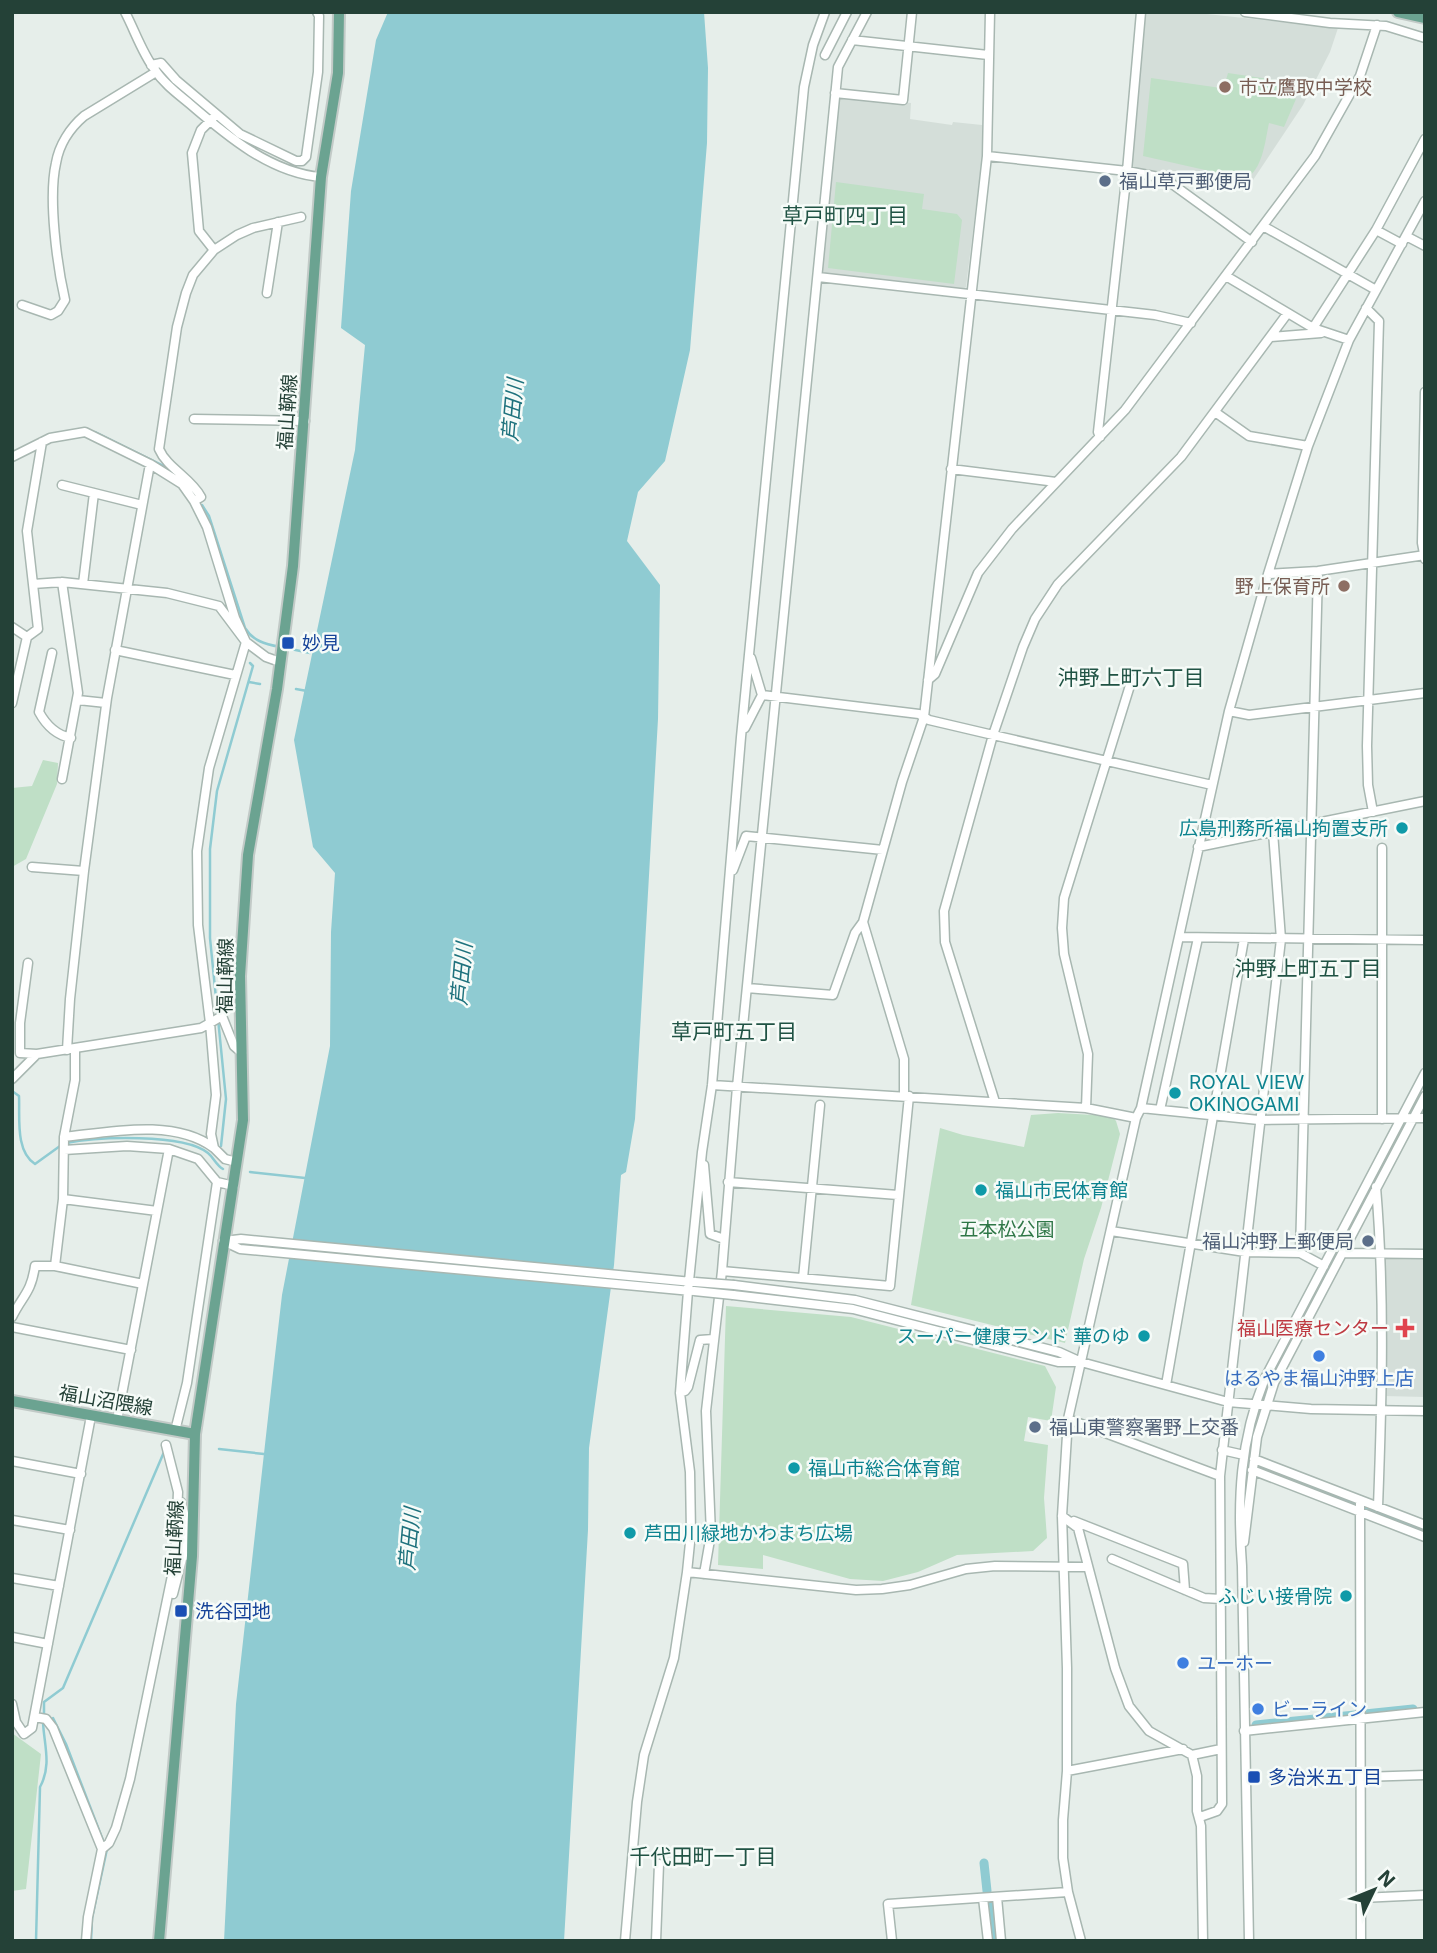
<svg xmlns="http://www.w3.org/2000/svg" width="1437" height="1953" font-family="Inter,'Noto Sans JP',sans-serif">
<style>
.built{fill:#d4ded9}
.green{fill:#bfdfc6}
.water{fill:#8fcbd2}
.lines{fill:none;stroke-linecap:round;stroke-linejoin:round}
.stream{stroke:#8fcbd2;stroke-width:2.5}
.canal{stroke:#8fcbd2;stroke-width:9}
.minor-casing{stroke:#a8b7b1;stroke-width:11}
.major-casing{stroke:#c2cac7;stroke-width:14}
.minor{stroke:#fff;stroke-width:8}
.major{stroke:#6ba391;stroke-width:10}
.minor-bridge-casing{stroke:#a8b7b1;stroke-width:11;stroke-linecap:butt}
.minor-bridge{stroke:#fff;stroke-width:8}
.education-dot{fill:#8d6e63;stroke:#f6fbf8;stroke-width:2.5}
.service-dot{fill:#5c6f8a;stroke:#f6fbf8;stroke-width:2.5}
.transit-dot{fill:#1a4fb4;stroke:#f6fbf8;stroke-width:2.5}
.culture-dot{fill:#0f9aa8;stroke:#f6fbf8;stroke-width:2.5}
.health-dot{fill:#e0444e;stroke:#f6fbf8;stroke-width:2.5}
.shop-dot{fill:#3f7fe0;stroke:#f6fbf8;stroke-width:2.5}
.labels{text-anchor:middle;stroke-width:5;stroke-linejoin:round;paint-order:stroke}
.education-label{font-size:19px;fill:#785e54;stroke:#f6fbf8;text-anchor:start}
.service-label{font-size:19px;fill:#4e5e75;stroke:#f6fbf8;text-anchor:start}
.street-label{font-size:19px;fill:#244137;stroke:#f6fbf8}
.transit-label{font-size:19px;fill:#164399;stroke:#f6fbf8;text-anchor:start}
.culture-label{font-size:19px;fill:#0d838f;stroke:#f6fbf8;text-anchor:start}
.park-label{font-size:19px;fill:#2f7747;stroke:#f6fbf8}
.health-label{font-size:19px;fill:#be3a42;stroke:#f6fbf8;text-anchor:end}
.shop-label{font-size:19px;fill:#366cbe;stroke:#f6fbf8;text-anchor:start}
.neighbourhood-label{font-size:21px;fill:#205344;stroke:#f6fbf8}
.water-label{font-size:21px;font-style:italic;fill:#1e727d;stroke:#f6fbf8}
</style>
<rect width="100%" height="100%" fill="#e6eeea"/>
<path class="built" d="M 1145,12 L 1188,12 L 1338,28 L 1330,52 L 1303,105 L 1253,180 L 1244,182 L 1131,168 Z
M 838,95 L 911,103 L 910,119 L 952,125 L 953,122 L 982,125 L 982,157 L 966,287 L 962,290 L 825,275 L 821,272 Z
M 1387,1258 L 1425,1259 L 1425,1397 L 1384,1396 L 1385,1260 Z"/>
<path class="green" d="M 1228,73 L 1295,83 L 1292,97 L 1296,99 L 1284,127 L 1269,123 C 1265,141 1263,170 1245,179 L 1143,156 L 1151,78 L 1221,88 L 1222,79 L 1226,80 Z
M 836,182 L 924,194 L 922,209 L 957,214 L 962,220 L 954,284 L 828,268 Z
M 43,760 L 58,763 L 57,784 L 26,859 L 12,867 L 12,788 L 32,786 Z
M 1058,1113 L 1112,1116 L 1116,1121 L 1120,1134 L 1101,1208 L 1084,1259 L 1065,1343 L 911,1305 L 940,1128 L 963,1135 L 1024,1147 L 1031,1115 Z
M 726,1306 L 851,1317 L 1045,1366 L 1056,1387 L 1051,1421 L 1028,1417 L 1024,1441 L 1048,1445 L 1044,1498 L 1047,1538 L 1033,1551 L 957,1555 L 918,1572 L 883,1581 L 850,1579 L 763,1555 L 763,1569 L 718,1565 Z
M 12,1733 L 41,1754 L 26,1889 L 12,1891 Z"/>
<path class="water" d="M 388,12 L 704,12 L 708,68 L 707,143 L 690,350 L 665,461 L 638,492 L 627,541 L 660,585 L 658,719 L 635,1119 L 626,1172 L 621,1175 L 614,1265 L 589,1448 L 588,1530 L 564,1941 L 224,1941 L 236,1704 L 274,1364 L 282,1295 L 330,1046 L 331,932 L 335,873 L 313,847 L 294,740 L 355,450 L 365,345 L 341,328 L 351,191 L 376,40 Z"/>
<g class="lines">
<path class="stream" d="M 95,432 L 170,469
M 202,505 L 209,516 L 245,628 C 253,641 265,644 280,647
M 286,648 L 310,653
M 249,682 L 260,684
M 296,689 L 307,691
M 12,1091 L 19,1096 C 20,1117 15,1151 35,1164 L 60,1146
M 66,1143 C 97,1137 183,1133 208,1153 C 214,1158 216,1165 223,1169
M 221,1146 L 226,1099 L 210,938 L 210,849 L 217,791 L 253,666 L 250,663
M 250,1172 L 305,1178
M 219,1449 L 264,1454
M 44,1715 L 44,1702 L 63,1688 L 164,1452
M 53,1718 L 66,1744 L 104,1843
M 36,1941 L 40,1787 C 52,1765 44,1745 43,1722
M 91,1941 L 92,1918 L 107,1849"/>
<path class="canal" d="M 1264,1468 L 1425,1531
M 1365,1714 L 1413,1709
M 1256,1725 L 1355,1715
M 984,1863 L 987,1891
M 991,1903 L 995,1941"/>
<defs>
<path id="minor" d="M 125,12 C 135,31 142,53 155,70 C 164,84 178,94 190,104 C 227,136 271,173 321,177
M 867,12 L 838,67 L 737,1087 L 722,1271 L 890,1286 L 909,1096
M 1245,12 L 1330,23 L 1386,26 L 1425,38
M 852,40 L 988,55
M 825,55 L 847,12
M 151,65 L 161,63 L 176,80 L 240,134 L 296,161 L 302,161 L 306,157 L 318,72 L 319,16 L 317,12
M 835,93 L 903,100 L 912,12
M 213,118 L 201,130 L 192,153 L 199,231 L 214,250
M 987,156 L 1127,171 L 1164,178 L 1252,242
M 1263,226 L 1376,290
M 1376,230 L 1402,244
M 1406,236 L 1425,246
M 1226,276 L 1313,328 L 1349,340
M 818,277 L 1155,315 L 1191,323
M 267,293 L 278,222
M 22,305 L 51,315 L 58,311 L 65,300 C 57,265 48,198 56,163 C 59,145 70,128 84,116 L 156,72
M 1366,308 L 1379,321 L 1367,746 L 1368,785 L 1373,812
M 1313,328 L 1376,230 L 1425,139
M 1271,337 L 1321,333
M 1425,392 L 1422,543 L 1425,559
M 1215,412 L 1249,436 L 1308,446
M 194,419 L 305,421
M 1100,437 L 1098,432 L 1127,171 L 1141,12
M 12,457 L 50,438 L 85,432 L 150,464 L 182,484 L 194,501 L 207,527 L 235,618 L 246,642 L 209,768 L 197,851 L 198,925 L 210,1023 L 222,1016 L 234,1046 L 242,1053
M 951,469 L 1056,482
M 62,485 L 142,505
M 194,501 L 201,497 C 191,478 167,468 159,449 L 177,327 L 186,293 L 193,275 L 214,250 L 237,235 L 253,228 L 301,217
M 1268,574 L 1318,571 L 1425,555
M 62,582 L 78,693 L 62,779
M 33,584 L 62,582 L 167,593 L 219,606 L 246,642 L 266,657 L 280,662
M 83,584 L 94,493
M 12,627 L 27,637 L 38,629 L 27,531 L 42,442
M 115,650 L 235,675
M 52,653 L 39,712 C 46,725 56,735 71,738
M 751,658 L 762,695
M 928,680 L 935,674 L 978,573 L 1012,529 L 1125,410 L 1315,156 L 1360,76 L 1377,25
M 78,700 L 106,703
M 12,703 L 27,637
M 1229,711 L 1249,715 L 1425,693
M 745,728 L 762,695 L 919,714 L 929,720 L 993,735 L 1212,785
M 1198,847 L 1425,801
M 1382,848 L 1382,1119
M 32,867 L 84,871 L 107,698 L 150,464
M 733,870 L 746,836 L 883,850
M 1179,937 L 1425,940
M 28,963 L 20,1023 L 20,1053 L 37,1054
M 747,988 L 833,995 L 855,933 L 863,922
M 222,1016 L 233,984 L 240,976
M 67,1050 L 70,999 L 84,871
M 12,1079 L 37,1054 L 201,1028 L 210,1023 L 216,1095 L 211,1134 L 214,1148 L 225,1159 L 237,1162
M 712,1085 L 1086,1108 L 1136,1118
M 904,1096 L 904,1059 L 863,922 L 902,782 L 924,717 L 987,156 L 990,12
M 995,1102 L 945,942 L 944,911 L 993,735 L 1023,647 L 1035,619 L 1058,584 L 1181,457 L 1287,314
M 1086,1108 L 1088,1054 L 1064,954 L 1062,928 L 1064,898 L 1132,679
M 1141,1108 L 1259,1120 L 1425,1118
M 1160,1110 L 1198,938
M 64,1137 C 110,1132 174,1118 214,1148
M 64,1150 L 127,1146 L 169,1149 L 198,1159 L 217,1182 L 234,1186
M 704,1165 L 710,1234 L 724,1239
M 728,1182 L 898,1195
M 1376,1187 C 1385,1294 1382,1400 1378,1507
M 63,1199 L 157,1211
M 1111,1231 L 1245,1252 L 1300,1253 L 1324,1266
M 223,1241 L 240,1249 L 691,1291
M 224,1241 L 241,1239 L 692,1282
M 1300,1253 L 1318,571
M 1343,1253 L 1425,1254
M 55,1266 L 63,1199 L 64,1137 L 75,1080 L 75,1049
M 803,1278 L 820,1105
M 734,1285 L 855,1300 L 1059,1352 L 1081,1362 L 1228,1402 L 1311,1409 L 1425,1411
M 733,1295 L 853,1309 L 1058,1362 L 1078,1362
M 12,1317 C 23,1295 31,1293 35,1266 L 55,1266 L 143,1284
M 12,1327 L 131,1350
M 1166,1385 L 1244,939
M 680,1393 L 685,1391 L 688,1387 L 700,1340 L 713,1339
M 1068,1419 L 1220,1476
M 117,1420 L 169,1149
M 175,1431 L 187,1383 L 217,1182
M 1222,1450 L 1244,1455
M 1254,1459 L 1425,1525
M 12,1461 L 81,1474
M 1252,1470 L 1425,1537
M 1360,1500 L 1361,1941
M 181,1502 L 184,1513 L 183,1555
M 1062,1516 L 1078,1528 L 1115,1668 L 1129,1706 L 1149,1731 L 1192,1755 L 1197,1776 L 1197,1811 L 1201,1826 L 1203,1941
M 12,1520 L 70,1530
M 1074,1521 L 1183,1564 L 1185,1590
M 1244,1542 L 1257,1437 L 1274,1383 L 1425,1096
M 1112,1559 L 1204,1598 L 1221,1599
M 687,1572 L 856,1590 L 882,1589 L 910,1585 L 966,1569 L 995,1566 L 1087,1567
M 704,1574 L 711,1534 L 706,1411 L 722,1271
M 12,1578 L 59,1586
M 173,1594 L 183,1555 L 192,1556
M 12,1637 L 48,1644
M 12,1704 L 16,1722 L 24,1734 L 32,1728 L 91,1416
M 35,1717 L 46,1719 L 53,1728 L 102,1849
M 1244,1731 L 1425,1712
M 1192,1755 L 1221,1749
M 1067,1771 L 1183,1749
M 1361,1777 L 1425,1775
M 1200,1817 L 1217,1811 L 1222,1804 L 1220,1476 L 1281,939 L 1273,832
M 997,1897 L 1001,1941
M 983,1898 L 988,1941
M 1361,1898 L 1425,1895
M 86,1941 L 88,1917 L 102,1849 L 109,1843 L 116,1828 L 130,1779 L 175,1561 L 178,1492 L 166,1445
M 625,1941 L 637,1802 L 644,1755 L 674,1658 L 687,1572 L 691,1533 L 690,1472 L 680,1393 L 688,1291 L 702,1152 L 712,1085 L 741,737 L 804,87 L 813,45 L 825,12
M 656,1941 L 659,1864
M 892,1941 L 888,1904 L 1068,1892
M 1081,1941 L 1068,1892 L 1063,1858 L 1063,1820 L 1067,1771 L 1067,1668 L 1062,1516 L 1068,1419 L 1136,1118 L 1141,1108 L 1229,711 L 1268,574 L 1308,446 L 1349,340 L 1425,201
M 1249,1941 L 1242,1566 C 1237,1500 1240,1440 1265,1378 L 1425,1073"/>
<path id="major" d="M 1398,12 L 1425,18
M 12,1401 L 195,1434
M 159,1941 L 192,1556 L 195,1434 L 243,1120 L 240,976 L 248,855 L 277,689 L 293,566 L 321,177 L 338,73 L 339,12"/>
</defs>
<use href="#minor" class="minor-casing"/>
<use href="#major" class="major-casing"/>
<use href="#minor" class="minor"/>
<use href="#major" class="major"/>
<defs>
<path id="minor-bridge" d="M 695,1282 L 734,1285
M 694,1291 L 733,1295"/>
</defs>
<use href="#minor-bridge" class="minor-bridge-casing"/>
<use href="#minor-bridge" class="minor-bridge"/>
</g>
<g class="education-dot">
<circle cx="1225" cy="87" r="7"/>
<circle cx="1344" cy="586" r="7"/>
</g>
<g class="service-dot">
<circle cx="1105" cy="181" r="7"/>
<circle cx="1368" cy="1241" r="7"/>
<circle cx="1035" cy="1427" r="7"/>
</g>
<g class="transit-dot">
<rect x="281" y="636" width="14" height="14" rx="3.5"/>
<rect x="174" y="1604" width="14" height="14" rx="3.5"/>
<rect x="1247" y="1770" width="14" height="14" rx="3.5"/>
</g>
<g class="culture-dot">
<circle cx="1402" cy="828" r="7"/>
<circle cx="1175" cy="1093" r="7"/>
<circle cx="981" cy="1190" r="7"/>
<circle cx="1144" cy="1336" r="7"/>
<circle cx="794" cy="1468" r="7"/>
<circle cx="630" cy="1533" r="7"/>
<circle cx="1346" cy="1596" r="7"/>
</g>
<path class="health-dot" d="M1401.5 1317.5h7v7h7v7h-7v7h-7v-7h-7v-7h7z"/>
<g class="shop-dot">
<circle cx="1319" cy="1356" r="7"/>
<circle cx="1183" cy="1663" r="7"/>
<circle cx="1258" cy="1709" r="7"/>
</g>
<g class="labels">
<g class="education-label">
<text x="1239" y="94">市立鷹取中学校</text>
<text x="1330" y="593" text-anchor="end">野上保育所</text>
</g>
<g class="service-label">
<text x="1119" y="188">福山草戸郵便局</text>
<text x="1354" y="1248" text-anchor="end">福山沖野上郵便局</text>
<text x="1049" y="1434">福山東警察署野上交番</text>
</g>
<g class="street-label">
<text transform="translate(287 412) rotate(-86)" y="7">福山鞆線</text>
<text transform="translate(225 976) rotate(-89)" y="7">福山鞆線</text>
<text transform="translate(106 1400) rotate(10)" y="7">福山沼隈線</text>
<text transform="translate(174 1538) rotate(-87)" y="7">福山鞆線</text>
</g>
<g class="transit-label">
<text x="302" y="650">妙見</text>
<text x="195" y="1618">洗谷団地</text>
<text x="1268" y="1784">多治米五丁目</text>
</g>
<g class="culture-label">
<text x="1388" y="835" text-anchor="end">広島刑務所福山拘置支所</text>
<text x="1189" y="1089">ROYAL VIEW<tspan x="1189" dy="22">OKINOGAMI</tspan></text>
<text x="995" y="1197">福山市民体育館</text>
<text x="1130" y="1343" text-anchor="end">スーパー健康ランド 華のゆ</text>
<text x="808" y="1475">福山市総合体育館</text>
<text x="644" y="1540">芦田川緑地かわまち広場</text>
<text x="1332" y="1603" text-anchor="end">ふじい接骨院</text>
</g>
<g class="park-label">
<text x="1007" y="1236">五本松公園</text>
</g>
<g class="health-label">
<text x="1389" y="1335">福山医療センター</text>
</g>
<g class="shop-label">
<text x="1319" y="1385" text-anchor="middle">はるやま福山沖野上店</text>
<text x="1197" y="1670">ユーホー</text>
<text x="1272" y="1716">ビーライン</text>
</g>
<g class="neighbourhood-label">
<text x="845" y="223">草戸町四丁目</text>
<text x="1131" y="685">沖野上町六丁目</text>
<text x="1308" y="976">沖野上町五丁目</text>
<text x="734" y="1039">草戸町五丁目</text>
<text x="703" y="1864">千代田町一丁目</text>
</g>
<g class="water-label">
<text transform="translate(513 410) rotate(-85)" y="7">芦田川</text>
<text transform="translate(462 974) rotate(-85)" y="7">芦田川</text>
<text transform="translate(410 1539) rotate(-85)" y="7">芦田川</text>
</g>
</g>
<rect width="1437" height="1953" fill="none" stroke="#244137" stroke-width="28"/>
<g transform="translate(1374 1890) rotate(47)" stroke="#f6fbf8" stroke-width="5" paint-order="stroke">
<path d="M0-5L12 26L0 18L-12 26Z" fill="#244137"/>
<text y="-10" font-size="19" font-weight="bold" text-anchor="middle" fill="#244137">N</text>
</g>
</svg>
